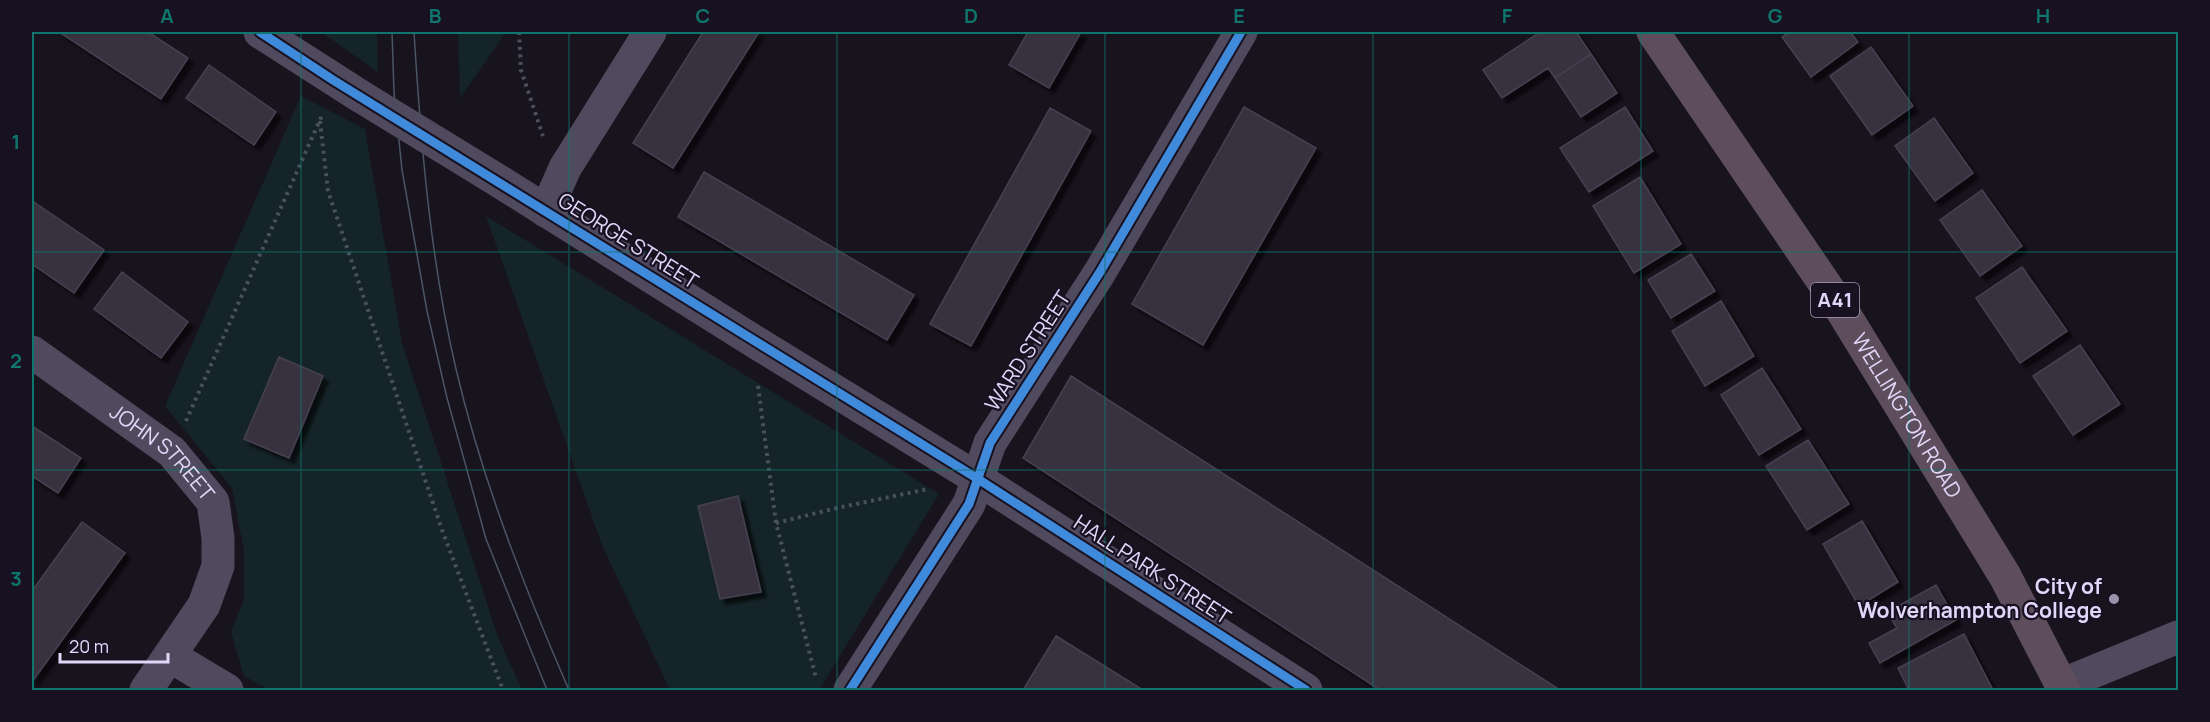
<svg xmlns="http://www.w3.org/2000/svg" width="2210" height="722" font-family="Manrope,sans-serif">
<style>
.green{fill:#152428}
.building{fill:#373240;stroke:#464150;stroke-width:1.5;filter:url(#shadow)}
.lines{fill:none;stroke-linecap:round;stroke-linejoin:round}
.path{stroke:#4b505e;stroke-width:4;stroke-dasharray:3 4.5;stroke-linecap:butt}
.minor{stroke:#4f4a5d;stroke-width:33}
.highway{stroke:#5e4d5c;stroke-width:33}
.tram{stroke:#4a5565;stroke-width:1.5}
.minor-bridge{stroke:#4f4a5d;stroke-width:33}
.cycleway-casing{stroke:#171121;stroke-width:13}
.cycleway{stroke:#408adc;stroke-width:9}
.grid{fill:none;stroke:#0f766e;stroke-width:1.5;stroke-opacity:0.55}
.poi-dot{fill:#9b93ac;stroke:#171121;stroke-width:2}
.labels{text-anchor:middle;stroke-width:4.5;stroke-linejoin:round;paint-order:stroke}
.shield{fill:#171121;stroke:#a49cb8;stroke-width:1.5}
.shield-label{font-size:20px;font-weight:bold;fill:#e1d7f9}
.street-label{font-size:21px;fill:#e1d7f9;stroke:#171121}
.poi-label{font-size:21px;font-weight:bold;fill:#e1d7f9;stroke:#171121;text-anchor:end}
.neatline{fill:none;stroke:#0f766e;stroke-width:2}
.grid-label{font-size:20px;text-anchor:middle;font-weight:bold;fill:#0f766e}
</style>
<defs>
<filter id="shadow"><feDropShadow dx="5.5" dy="5.5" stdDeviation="1.5" flood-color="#0009"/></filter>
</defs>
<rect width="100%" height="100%" fill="#18141e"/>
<path class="green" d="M 321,32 L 377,32 L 378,72 Z
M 458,32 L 506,32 L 460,98 Z
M 301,96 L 365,129 L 402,343 L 498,637 L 522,690 L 269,690 L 244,676 L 231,632 L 244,599 L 244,551 L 232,488 L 165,406 Z
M 486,216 L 939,494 L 819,690 L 670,690 L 602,545 Z"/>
<path class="building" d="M 59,32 L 148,32 L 188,58 L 161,99 Z
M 703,32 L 759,32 L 673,168 L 633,143 Z
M 1028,32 L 1081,32 L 1049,88 L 1009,65 Z
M 1540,32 L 1576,32 L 1591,54 L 1555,78 L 1548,68 L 1502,98 L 1483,70 Z
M 1790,32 L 1850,32 L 1858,42 L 1811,77 L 1782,37 Z
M 1871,47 L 1913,106 L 1872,135 L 1830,76 Z
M 1591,54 L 1617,93 L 1581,117 L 1555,78 Z
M 209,65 L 276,112 L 254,145 L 186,98 Z
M 1244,107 L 1316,148 L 1203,345 L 1132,304 Z
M 1625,107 L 1653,151 L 1589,192 L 1560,148 Z
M 1050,108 L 1091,131 L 971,346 L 930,324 Z
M 1934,118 L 1973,173 L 1935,201 L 1895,146 Z
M 704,172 L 914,295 L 887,340 L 678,217 Z
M 1640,177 L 1681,244 L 1634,273 L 1593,206 Z
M 1982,190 L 2022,246 L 1980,276 L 1940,220 Z
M 34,202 L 104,250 L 74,293 L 32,264 L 32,206 Z
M 1691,254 L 1715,291 L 1671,318 L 1648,280 Z
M 2022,267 L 2067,331 L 2020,363 L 1976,298 Z
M 122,272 L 188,322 L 161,358 L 94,309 Z
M 1721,301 L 1754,356 L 1705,386 L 1672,331 Z
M 2080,345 L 2120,404 L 2073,435 L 2033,376 Z
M 279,357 L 323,376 L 289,458 L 244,439 Z
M 1762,368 L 1801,429 L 1759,455 L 1721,395 Z
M 1071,376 L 1560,690 L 1380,690 L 1023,458 Z
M 32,426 L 81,458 L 58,493 L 32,476 Z
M 1808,440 L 1849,504 L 1807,530 L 1766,466 Z
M 738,496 L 761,592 L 720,599 L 698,506 Z
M 1862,521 L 1898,582 L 1859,606 L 1823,544 Z
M 82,522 L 125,553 L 32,682 L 32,591 Z
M 1936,585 L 1956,620 L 1880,663 L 1869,643 L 1897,628 L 1887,612 Z
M 1964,634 L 1993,690 L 1909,690 L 1898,668 Z
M 1056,636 L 1143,690 L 1023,690 Z"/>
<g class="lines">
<path class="path" d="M 519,32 L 521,70 L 543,136
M 320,121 L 328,191 L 442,530 L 503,690
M 758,386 L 776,523 L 816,678
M 186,421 L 323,113
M 776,523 L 837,508 L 928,489"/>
<g class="minor">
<path d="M 260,32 L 360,96"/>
<path d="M 502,183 L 752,340 L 978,479 L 1306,690"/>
<path d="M 546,211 L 565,168 L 650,32"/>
<path id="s1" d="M 32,352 L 172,452 L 213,502 L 218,538 L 218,566 L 204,605 L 146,690"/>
<path d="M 170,656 L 227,690"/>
<path d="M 2061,685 L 2178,637"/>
<path d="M 850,690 L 969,504 L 990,443 L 1100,272 L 1241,32"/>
</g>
<path class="highway" id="s2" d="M 1653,32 L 1835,299 L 2005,576 L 2064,690"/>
<path class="tram" d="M 392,32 L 394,92 L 402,170 L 427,311 L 447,398 L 486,539 L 547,690
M 414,32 C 421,145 430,258 456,369 C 482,480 524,586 569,690"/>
<path class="minor-bridge" d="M 360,96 L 502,183"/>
<defs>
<path id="cycleway" d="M 260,32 L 333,80 L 978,479 L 1306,690
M 850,690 L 969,504 L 990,443 L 1100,272 L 1241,32"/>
</defs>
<use href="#cycleway" class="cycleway-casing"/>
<use href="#cycleway" class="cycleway"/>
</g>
<path class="grid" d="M 301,32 L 301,690M 569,32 L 569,690M 837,32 L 837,690M 1105,32 L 1105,690M 1373,32 L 1373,690M 1641,32 L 1641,690M 1909,32 L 1909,690M 32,252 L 2178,252M 32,470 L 2178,470"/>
<circle class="poi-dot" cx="2114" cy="599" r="6"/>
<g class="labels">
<rect class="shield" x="1811" y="283" width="48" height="34" rx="4.5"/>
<g class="shield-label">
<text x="1835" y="307">A41</text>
</g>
<g class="street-label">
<text transform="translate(628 241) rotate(32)" y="7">GEORGE STREET</text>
<text transform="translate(1028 351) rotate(-57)" y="7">WARD STREET</text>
<text dy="7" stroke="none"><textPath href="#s2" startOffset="460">WELLINGTON ROAD</textPath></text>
<text dy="7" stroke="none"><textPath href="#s1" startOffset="165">JOHN STREET</textPath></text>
<text transform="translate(1152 570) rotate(33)" y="7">HALL PARK STREET</text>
</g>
<g class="poi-label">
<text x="2102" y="594">City of<tspan x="2102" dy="24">Wolverhampton College</tspan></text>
</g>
</g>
<rect width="2210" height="722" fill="none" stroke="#171121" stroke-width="66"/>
<path d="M60 653v9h108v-9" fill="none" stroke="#e1d7f9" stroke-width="3"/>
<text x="69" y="653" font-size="18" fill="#e1d7f9" stroke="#171121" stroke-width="4.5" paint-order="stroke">20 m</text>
<rect x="33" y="33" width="2144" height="656" class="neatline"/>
<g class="grid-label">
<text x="167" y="23">A</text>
<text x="435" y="23">B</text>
<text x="703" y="23">C</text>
<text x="971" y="23">D</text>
<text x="1239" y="23">E</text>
<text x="1507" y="23">F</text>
<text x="1775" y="23">G</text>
<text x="2043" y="23">H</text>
<text x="16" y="149">1</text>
<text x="16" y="368">2</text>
<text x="16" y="586">3</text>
</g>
</svg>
